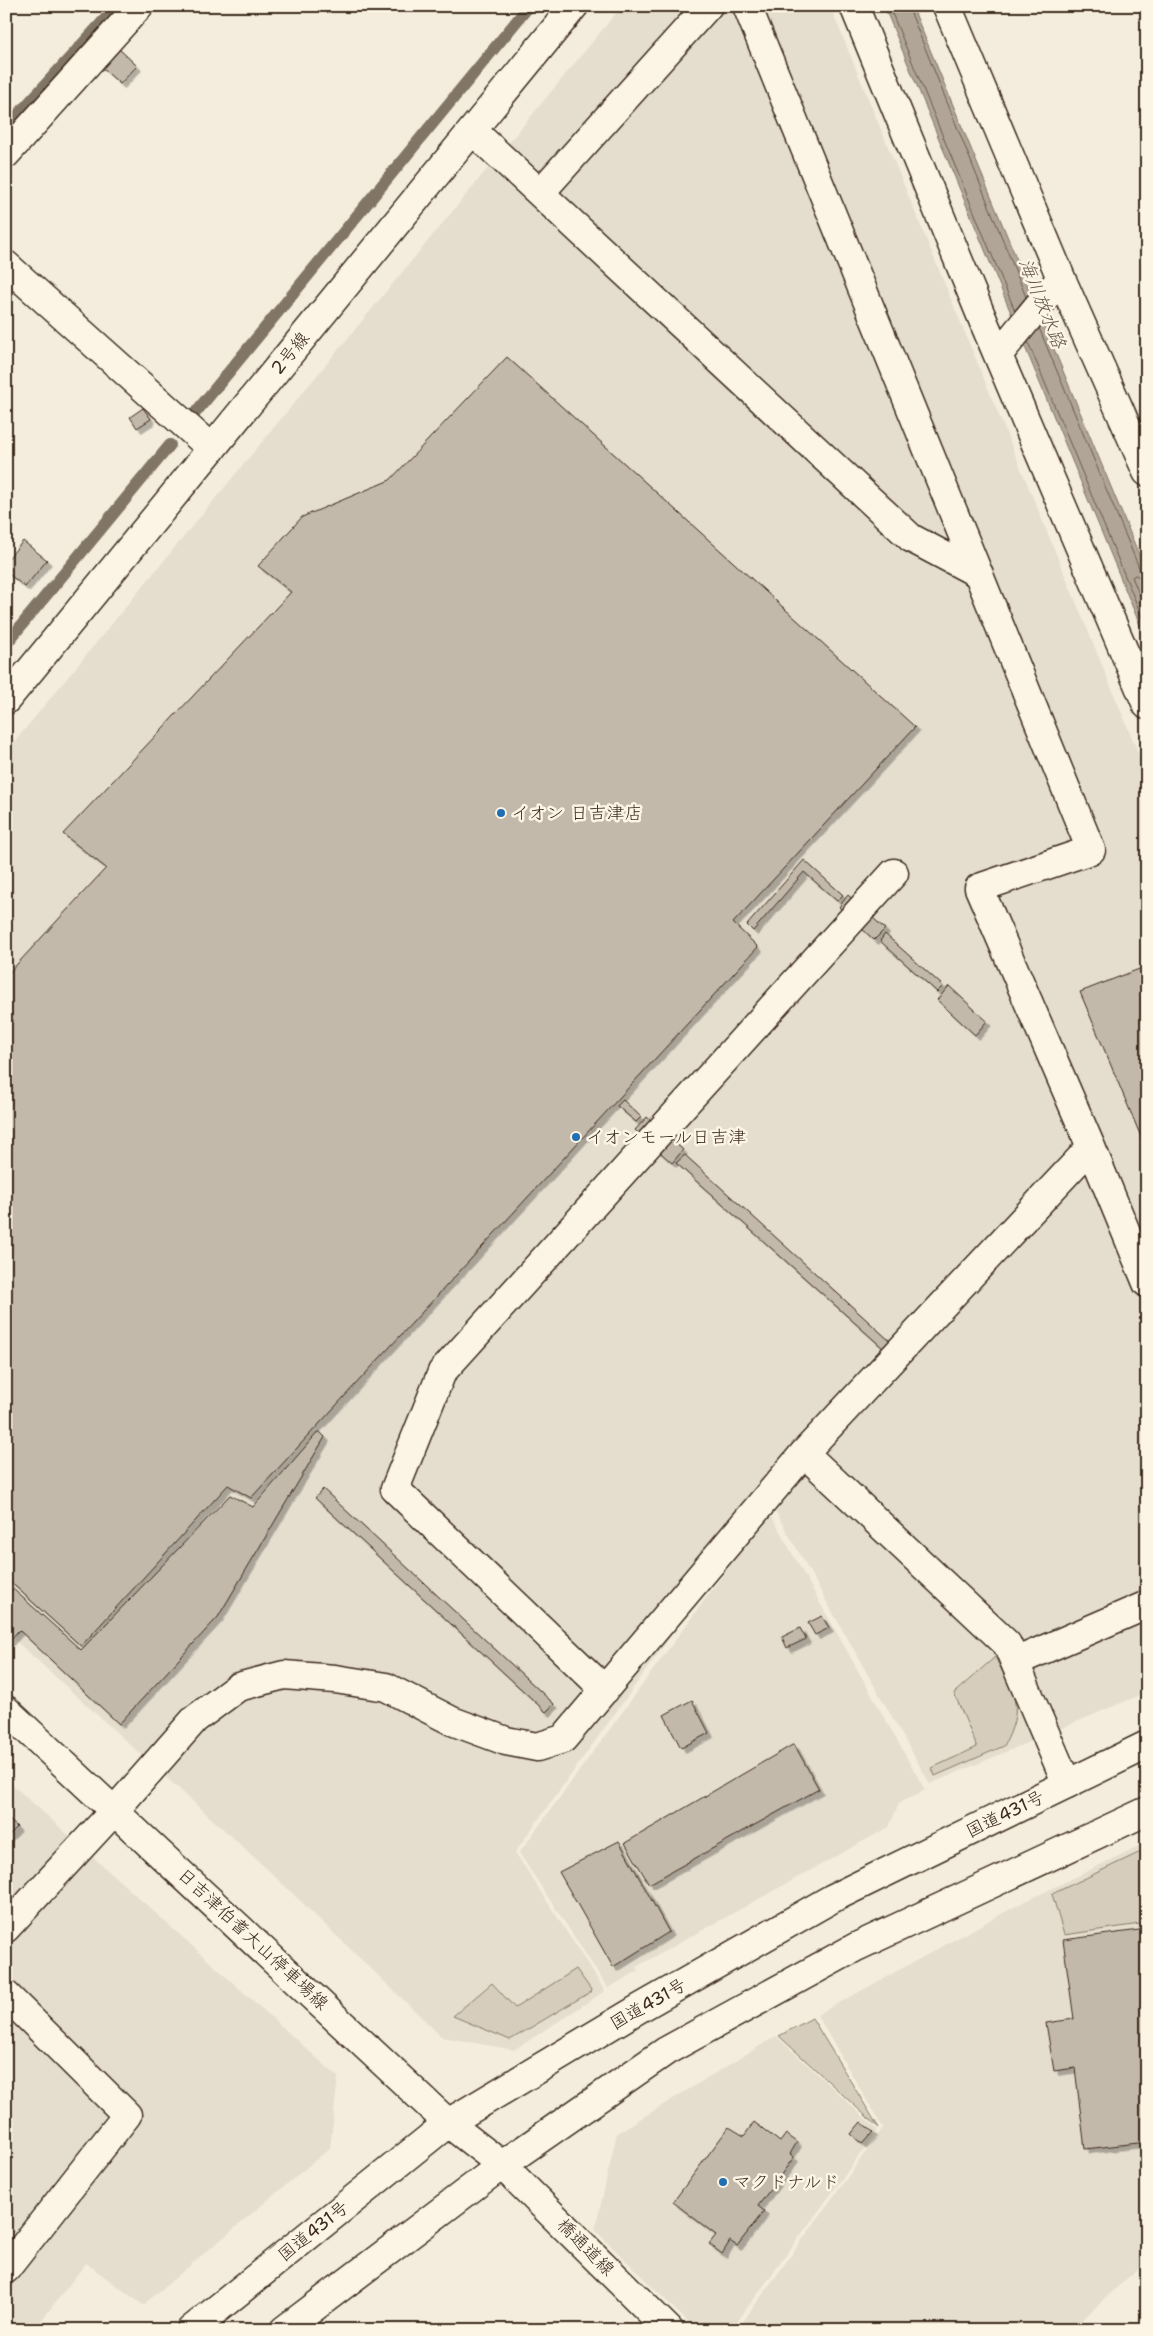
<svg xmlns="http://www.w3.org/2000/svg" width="1153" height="2336" font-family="'Shantell Sans','Klee One',sans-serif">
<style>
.built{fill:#e5ddce}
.green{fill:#d6cdbd;stroke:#887c6e}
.water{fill:#b0a596;stroke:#817466}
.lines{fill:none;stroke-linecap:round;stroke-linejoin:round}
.shore{stroke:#6a5b4e;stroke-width:1}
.stream{stroke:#817466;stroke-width:12}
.building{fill:#c3b9aa;stroke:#3b2a1e;filter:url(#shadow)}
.minor-casing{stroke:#3b2a1e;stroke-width:31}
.major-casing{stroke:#3b2a1e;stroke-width:31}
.highway-casing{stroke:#3b2a1e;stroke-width:31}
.minor{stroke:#fcf5e5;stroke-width:28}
.major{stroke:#fcf5e5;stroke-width:28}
.highway{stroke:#fcf5e5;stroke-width:28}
.poi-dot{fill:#1f6fb2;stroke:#fcf5e5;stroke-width:2}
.labels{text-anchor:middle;stroke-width:5;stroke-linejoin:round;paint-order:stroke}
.street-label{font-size:18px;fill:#3b2a1e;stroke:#fcf5e5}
.poi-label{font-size:18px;fill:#3b2a1e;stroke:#fcf5e5;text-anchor:start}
.water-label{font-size:19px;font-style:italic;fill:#645548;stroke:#fcf5e5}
</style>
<defs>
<filter id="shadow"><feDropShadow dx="4.5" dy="4.5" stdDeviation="0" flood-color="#0004"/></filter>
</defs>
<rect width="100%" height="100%" fill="#f4eddd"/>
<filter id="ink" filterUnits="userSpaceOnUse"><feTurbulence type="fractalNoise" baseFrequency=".02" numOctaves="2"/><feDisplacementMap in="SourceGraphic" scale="10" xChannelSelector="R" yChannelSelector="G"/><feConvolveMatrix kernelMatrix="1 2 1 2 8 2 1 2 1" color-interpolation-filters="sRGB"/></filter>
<g filter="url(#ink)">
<path class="built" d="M 622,6 L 830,6 L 1147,774 L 1147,1692 L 930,1784 L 769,1500 L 515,1852 L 605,1991 L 514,2050 L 442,2037 L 266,1868 L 6,1632 L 6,752 Z
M 769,1512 L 925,1790 L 899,1803 L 889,1827 L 636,1967 L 638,1971 L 608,1988 L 519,1853 Z
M 6,1779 L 338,2077 L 330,2148 L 143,2305 L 86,2263 L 34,2330 L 6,2330 Z
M 1147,1842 L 1147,2260 L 1071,2330 L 737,2330 L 883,2128 L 817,2015 L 1014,1907 Z
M 776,2036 L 878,2130 L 731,2330 L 696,2330 L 595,2230 L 617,2133 Z"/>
<path class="green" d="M 995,1657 C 1014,1695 1025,1705 1004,1746 L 935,1776 L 932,1768 L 977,1747 L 954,1693 Z
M 1147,1849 L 1147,1923 L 1064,1935 L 1052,1894 Z
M 576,1969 L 592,1991 L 510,2040 L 453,2016 L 492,1983 L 515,2008 Z
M 812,2018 L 879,2128 L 779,2036 Z"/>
<path class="water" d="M 884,6 L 912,6 L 1147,574 L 1147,642 Z"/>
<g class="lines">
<path class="shore" d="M 889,6 L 1015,311
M 908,6 L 1026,297
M 1039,328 L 1140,570 L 1147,573
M 1028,342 L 1147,629
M 1147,580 L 1135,575 L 1132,577 L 1147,613"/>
<path class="stream" d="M 6,128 L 117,6
M 196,412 L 529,6
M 6,644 L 170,445"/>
</g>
<path class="building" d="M 116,46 L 137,66 L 120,84 L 99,65 Z
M 507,357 L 915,727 L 733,923 L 758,947 L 251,1498 L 228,1485 L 81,1646 L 6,1578 L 6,976 L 106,868 L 63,834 L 291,592 L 258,566 L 302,517 L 390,480 Z
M 143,408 L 151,419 L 137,428 L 130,417 Z
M 23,541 L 47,560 L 25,587 L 6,572 L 6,561 Z
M 804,860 L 843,895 L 837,901 L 804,872 L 753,931 L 747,925 Z
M 848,895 L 885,929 L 874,940 L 839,907 Z
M 885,934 L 943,986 L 937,992 L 880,941 Z
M 1147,966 L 1147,1151 L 1080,992 Z
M 949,986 L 987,1021 L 975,1035 L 937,1000 Z
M 623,1100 L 641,1117 L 636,1122 L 617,1106 Z
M 647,1117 L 683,1150 L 672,1163 L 635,1130 Z
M 685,1155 L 891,1342 L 884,1349 L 676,1163 Z
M 319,1431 L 325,1437 L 218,1617 L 119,1724 L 19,1630 L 6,1644 L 6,1596 L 13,1589 L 81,1650 L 230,1495 L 253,1507 Z
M 323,1489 L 554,1704 L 546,1712 L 315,1498 Z
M 822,1616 L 829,1628 L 815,1635 L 808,1623 Z
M 800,1628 L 806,1639 L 787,1648 L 782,1637 Z
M 692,1700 L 709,1733 L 681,1748 L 664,1715 Z
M 794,1744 L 819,1789 L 649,1884 L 625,1843 Z
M 6,1817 L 17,1827 L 6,1838 Z
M 619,1841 L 669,1932 L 613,1967 L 559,1872 Z
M 1147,1929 L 1147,2142 L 1085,2149 L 1075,2068 L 1054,2071 L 1046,2023 L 1074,2019 L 1063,1940 Z
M 754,2122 L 780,2142 L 786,2134 L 797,2142 L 790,2154 L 794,2157 L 758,2206 L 764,2211 L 737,2246 L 730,2241 L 722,2254 L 709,2244 L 716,2235 L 673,2202 L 729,2127 L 744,2136 Z
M 861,2122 L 873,2132 L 862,2144 L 851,2134 Z"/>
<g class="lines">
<defs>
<path id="minor" d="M 747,6 L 1091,850 L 979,888 L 1091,1147 L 1147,1283
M 854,6 L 985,325 L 1147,705
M 947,6 L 1061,278 L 1147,472
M 473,131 L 911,538 L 979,574
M 6,154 L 139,6
M 540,193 L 708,6
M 6,265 L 212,449
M 998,355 L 1061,278
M 6,700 L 574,6
M 804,1453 L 1007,1644 L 1067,1784
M 1015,1662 L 1147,1605
M 605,1690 L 395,1489 L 442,1372 L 894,873
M 6,1928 L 115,1810 L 195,1719 L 238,1687 L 284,1675 L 335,1679 L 386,1687 L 452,1721 L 506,1741 L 537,1747 L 563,1739 L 804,1453 L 1091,1147
M 6,1995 L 127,2115 L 6,2269
M 502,2165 L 669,2330"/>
<path id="major" d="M 6,1710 L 448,2123 L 502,2165"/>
<path id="highway" d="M 191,2330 L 448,2123 L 640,2008 L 833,1898 L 1147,1745
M 284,2330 L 502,2165 L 666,2051 L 856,1947 L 1147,1811"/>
</defs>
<use href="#minor" class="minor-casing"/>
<use href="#major" class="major-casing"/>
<use href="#highway" class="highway-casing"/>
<use href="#minor" class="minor"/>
<use href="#major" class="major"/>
<use href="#highway" class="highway"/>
</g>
</g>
<g class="poi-dot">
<circle cx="501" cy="813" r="5"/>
<circle cx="576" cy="1137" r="5"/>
<circle cx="723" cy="2182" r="5"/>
</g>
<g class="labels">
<g class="street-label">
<text transform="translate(290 353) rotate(-51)" y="6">2号線</text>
<text transform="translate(1005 1814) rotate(-26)" y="6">国道431号</text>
<text transform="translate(253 1939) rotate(43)" y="6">日吉津伯耆大山停車場線</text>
<text transform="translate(648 2004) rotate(-30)" y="6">国道431号</text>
<text transform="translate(313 2231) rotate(-39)" y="6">国道431号</text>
<text transform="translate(586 2247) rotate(45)" y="6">橋通道線</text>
</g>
<g class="poi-label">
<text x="511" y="819">イオン 日吉津店</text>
<text x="586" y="1143">イオンモール日吉津</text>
<text x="733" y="2188">マクドナルド</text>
</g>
<g class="water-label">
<text transform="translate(1043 303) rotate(68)" y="7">海川放水路</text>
</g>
</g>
<rect width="1153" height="2336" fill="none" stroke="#fcf5e5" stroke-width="25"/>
<rect x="12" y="12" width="1128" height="2311" fill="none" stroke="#3b2a1e" stroke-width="2" filter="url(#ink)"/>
</svg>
